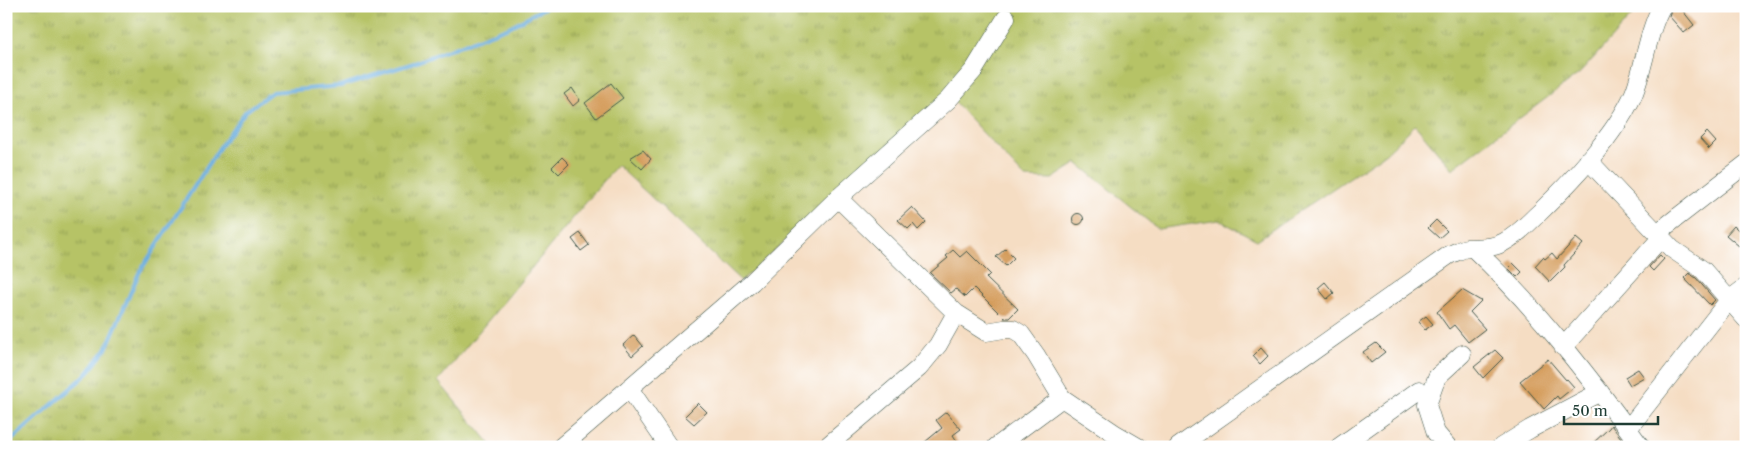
<svg xmlns="http://www.w3.org/2000/svg" width="1752" height="453" font-family="'Libre Caslon Text',serif">
<style>
.grass{fill:url(#grass-tufts);stroke:#6a804d}
.lines{fill:none;stroke-linecap:round;stroke-linejoin:round}
.stream{stroke:#6aaddf;stroke-width:4}
.building{fill:#d49b5a}
.minor-casing{stroke:#3f5549;stroke-width:19}
.minor{stroke:#fff;stroke-width:18}
</style>
<defs>
<pattern id="grass-tufts" width="24" height="20" patternUnits="userSpaceOnUse" patternTransform="scale(1.25)"><rect width="24" height="20" fill="#b6c366"/><path d="M3 7l-1-3M5 7V3M7 7l1-3M15 17l-1-3M17 17v-4M19 17l1-3" fill="none" stroke="#93a055"/></pattern>
</defs>
<rect width="100%" height="100%" fill="#fff"/>
<filter id="ink" filterUnits="userSpaceOnUse"><feTurbulence type="fractalNoise" baseFrequency=".02" numOctaves="2"/><feDisplacementMap in="SourceGraphic" scale="10" xChannelSelector="R" yChannelSelector="G"/><feConvolveMatrix kernelMatrix="1 2 1 2 8 2 1 2 1" color-interpolation-filters="sRGB"/></filter>
<filter id="wash" filterUnits="userSpaceOnUse"><feTurbulence type="fractalNoise" baseFrequency=".0096" numOctaves="4" result="noise"/><feDisplacementMap in="SourceGraphic" scale="20" xChannelSelector="R" yChannelSelector="G"/><feGaussianBlur stdDeviation="1.12" result="paint"/><feColorMatrix in="noise" values="0 0 0 0 0 0 0 0 0 0 0 0 0 0 0 0 0 1.4 0 .05"/><feComposite in="paint" operator="in"/></filter>
<g filter="url(#wash)">
<rect width="100%" height="100%" fill="#f5ddc3"/>
<path class="grass" d="M 6,6 L 1629,6 L 1635,12 L 1580,73 L 1452,169 L 1415,125 L 1386,153 L 1257,240 L 1219,220 L 1158,229 L 1077,163 L 1052,179 L 1025,178 L 947,94 L 741,281 L 617,165 L 438,381 L 493,447 L 6,447 Z"/>
<g class="lines">
<path class="stream" d="M 6,445 L 87,374 L 106,349 L 139,273 L 221,145 L 245,112 L 272,92 L 340,86 L 414,63 L 509,27 L 548,6"/>
</g>
<g id="blocks">
<path class="building" d="M 1672,6 L 1679,6 L 1694,25 L 1684,33 L 1669,16 Z
M 611,83 L 623,98 L 596,118 L 585,103 Z
M 572,88 L 580,100 L 573,106 L 564,94 Z
M 1707,132 L 1716,142 L 1709,149 L 1700,139 Z
M 643,150 L 651,159 L 642,169 L 630,158 Z
M 562,157 L 569,164 L 559,174 L 552,167 Z
M 912,207 L 926,222 L 918,230 L 913,224 L 908,229 L 898,220 Z
M1072.5 219a5.5 5.5 0 1 1 11 0a5.5 5.5 0 1 1-11 0Z
M 1436,220 L 1447,231 L 1439,238 L 1428,228 Z
M 1734,226 L 1746,237 L 1746,252 L 1726,235 Z
M 580,233 L 589,245 L 581,251 L 572,239 Z
M 1576,238 L 1583,244 L 1564,265 L 1565,267 L 1550,282 L 1535,266 L 1543,257 L 1545,259 L 1552,253 L 1557,259 Z
M 1005,249 L 1014,258 L 1006,266 L 996,257 Z
M 953,250 L 960,257 L 967,251 L 990,274 L 986,278 L 1018,309 L 1009,318 L 1004,318 L 974,288 L 965,297 L 956,289 L 951,293 L 930,273 L 948,258 L 946,256 Z
M 1660,255 L 1664,259 L 1653,271 L 1649,267 Z
M 1513,263 L 1522,272 L 1517,277 L 1508,268 Z
M 1689,273 L 1696,278 L 1715,300 L 1710,305 L 1684,278 Z
M 1325,282 L 1334,293 L 1327,299 L 1318,288 Z
M 1462,290 L 1481,301 L 1470,312 L 1485,329 L 1468,342 L 1454,325 L 1449,329 L 1437,312 Z
M 1426,316 L 1433,324 L 1425,330 L 1418,322 Z
M 634,335 L 643,346 L 632,356 L 623,345 Z
M 1376,343 L 1385,352 L 1371,363 L 1363,352 Z
M 1261,348 L 1268,356 L 1260,364 L 1253,356 Z
M 1495,350 L 1503,358 L 1483,378 L 1474,367 Z
M 1548,359 L 1566,380 L 1567,379 L 1574,387 L 1559,399 L 1557,396 L 1544,409 L 1520,381 Z
M 1638,369 L 1644,377 L 1630,385 L 1625,377 Z
M 698,403 L 707,412 L 694,424 L 685,416 Z
M 946,412 L 961,429 L 953,435 L 961,447 L 919,447 L 942,428 L 936,420 Z
M 1611,425 L 1628,447 L 1589,447 L 1609,428 Z"/>
</g>
</g>
<g filter="url(#ink)">
<use href="#blocks" fill-opacity="0" stroke="#3f5549" stroke-width="1"/>
<g class="lines">
<defs>
<path id="minor" d="M 1588,160 L 1672,249 L 1703,270 L 1746,319
M 838,198 L 956,313 L 986,332 L 1004,329 L 1013,329 L 1021,334 L 1036,355 L 1062,398 L 1114,433 L 1138,447
M 1657,233 L 1746,164
M 1474,249 C 1535,306 1591,379 1641,447
M 1563,347 L 1661,238
M 629,388 L 669,447
M 1628,429 L 1729,300 L 1746,287
M 561,447 L 752,282 L 838,198 L 948,100 L 974,70 L 1006,18
M 826,447 L 919,368 L 938,345 L 956,313
M 996,447 L 1062,398
M 1178,447 L 1449,255 C 1455,253 1461,249 1467,248 C 1480,247 1492,249 1504,242 C 1518,235 1528,223 1539,213 C 1570,183 1617,133 1634,93 C 1644,68 1648,30 1662,6
M 1339,447 L 1419,390
M 1448,447 L 1436,433 L 1427,405 L 1437,377 L 1462,354
M 1501,447 L 1530,429 L 1600,392"/>
</defs>
<use href="#minor" class="minor-casing"/>
<use href="#minor" class="minor"/>
</g>
</g>
<rect width="1752" height="453" fill="none" stroke="#fff" stroke-width="25"/>
<path d="M1564 416v8h94v-8" fill="none" stroke="#1f3d34" stroke-width="2.5"/>
<text x="1572" y="416" font-size="15" fill="#1f3d34" stroke="#ffffff" stroke-width="4" paint-order="stroke">50 m</text>
</svg>
